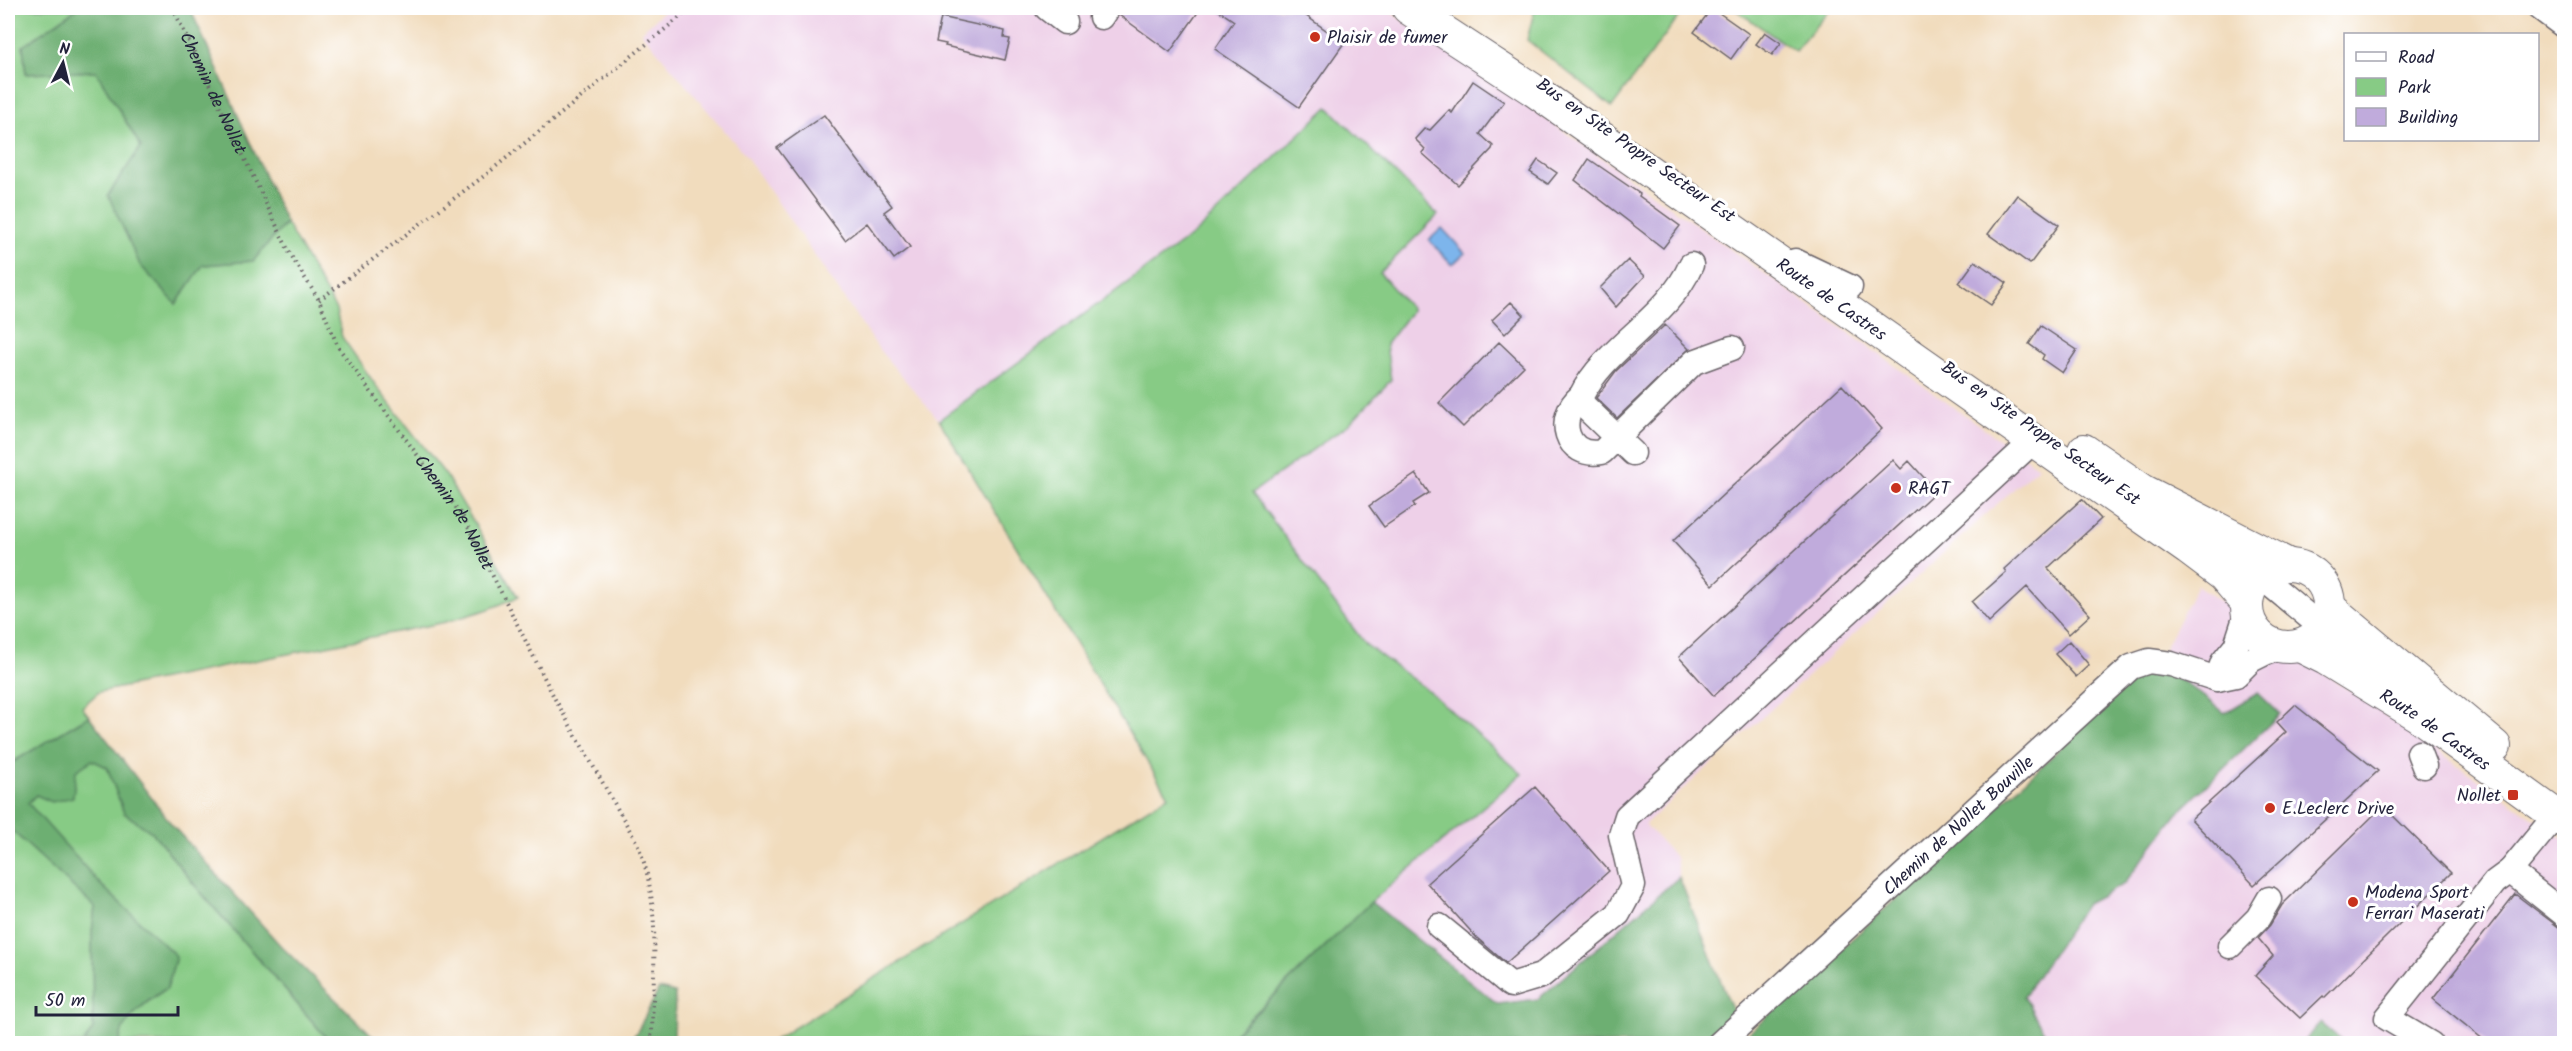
<svg xmlns="http://www.w3.org/2000/svg" width="2572" height="1051" font-family="Kalam,sans-serif">
<style>
.built{fill:#eed0e8}
.green{fill:#87cb85;stroke:#547660;stroke-width:1.5}
.forest{fill:#6daf72;stroke:#486856;stroke-width:1.5}
.water{fill:#7db5ec;stroke:#506c94;stroke-width:1.5}
.building{fill:#c0abdc}
.lines{fill:none;stroke-linecap:round;stroke-linejoin:round}
.minor-casing{stroke:#6a6368;stroke-width:27}
.major-casing{stroke:#6a6368;stroke-width:34}
.path{stroke:#6a6368;stroke-width:4;stroke-dasharray:1.5 4.5;stroke-linecap:butt}
.minor{stroke:#fff;stroke-width:24}
.major{stroke:#fff;stroke-width:32}
.poi-dot{fill:#c8321e;stroke:#fff;stroke-width:2}
.labels{text-anchor:middle;stroke-width:6;stroke-linejoin:round;paint-order:stroke}
.poi-label{font-size:18px;fill:#22223b;stroke:#fff;text-anchor:start}
.street-label{font-size:18px;fill:#22223b;stroke:#fff}
</style>
<rect width="100%" height="100%" fill="#fff"/>
<filter id="ink" filterUnits="userSpaceOnUse"><feTurbulence type="fractalNoise" baseFrequency=".0167" numOctaves="2"/><feDisplacementMap in="SourceGraphic" scale="12" xChannelSelector="R" yChannelSelector="G"/><feConvolveMatrix kernelMatrix="1 2 1 2 8 2 1 2 1" color-interpolation-filters="sRGB"/></filter>
<filter id="wash" filterUnits="userSpaceOnUse"><feTurbulence type="fractalNoise" baseFrequency=".008" numOctaves="4" result="noise"/><feDisplacementMap in="SourceGraphic" scale="24" xChannelSelector="R" yChannelSelector="G"/><feGaussianBlur stdDeviation="1.35" result="paint"/><feColorMatrix in="noise" values="0 0 0 0 0 0 0 0 0 0 0 0 0 0 0 0 0 1.4 0 .05"/><feComposite in="paint" operator="in"/></filter>
<g filter="url(#wash)">
<rect width="100%" height="100%" fill="#f1dcbd"/>
<path class="built" d="M 667,8 L 1384,8 L 1498,85 L 2038,467 L 1645,824 L 1676,858 L 1679,877 L 1537,999 L 1498,1004 L 1371,902 L 1522,774 L 1430,692 L 1365,644 L 1252,493 L 1349,424 L 1386,344 L 1380,273 L 1437,215 L 1328,107 L 1194,234 L 939,420 L 881,352 L 746,156 L 641,32 Z
M 2197,585 L 2564,839 L 2564,1043 L 2345,1043 L 2321,1023 L 2301,1043 L 2050,1043 L 2024,997 L 2086,904 L 2124,884 L 2177,814 L 2280,714 L 2225,713 L 2186,683 L 2154,669 Z"/>
<path class="green" d="M 8,8 L 78,8 L 23,46 L 26,74 L 96,71 L 141,147 L 108,195 L 176,304 L 203,265 L 253,261 L 286,223 L 336,310 L 342,337 L 379,390 L 445,474 L 518,597 L 489,609 L 446,622 L 99,692 L 82,707 L 89,716 L 8,765 Z
M 1535,8 L 1685,8 L 1612,107 L 1527,40 Z
M 1733,8 L 1831,8 L 1795,51 Z
M 1328,107 L 1438,215 L 1380,273 L 1412,310 L 1386,344 L 1391,380 L 1349,424 L 1252,493 L 1365,644 L 1430,692 L 1522,774 L 1371,902 L 1224,1043 L 768,1044 L 1168,796 L 939,420 L 1194,234 Z
M 92,760 L 107,767 L 124,813 L 153,833 L 197,888 L 331,1043 L 120,1043 C 118,1021 150,999 167,988 L 176,956 L 100,884 L 27,803 L 36,795 Z
M 8,827 L 95,907 L 92,932 L 93,1030 L 84,1043 L 8,1043 Z"/>
<path class="forest" d="M 78,8 L 190,8 L 286,223 L 253,261 L 203,265 L 176,304 L 140,265 L 108,195 L 141,147 L 96,71 L 26,74 L 23,46 Z
M 2154,669 L 2186,683 L 2225,713 L 2258,693 L 2280,714 L 2177,814 L 2124,884 L 2086,904 L 2024,996 L 2050,1043 L 1737,1044 L 2045,763 L 2126,683 Z
M 89,716 L 173,826 L 281,946 L 380,1043 L 331,1043 L 197,888 L 153,833 L 124,813 L 107,767 L 92,760 L 76,771 L 73,797 L 52,802 L 36,795 L 28,803 L 100,884 L 176,956 L 167,988 C 150,999 118,1021 120,1043 L 84,1043 L 93,1029 L 92,932 L 95,907 L 8,827 L 8,765 Z
M 1679,877 L 1736,1019 L 1709,1044 L 1224,1044 L 1371,902 L 1498,1004 L 1538,999 Z
M 659,989 L 675,993 L 674,1043 L 628,1043 L 638,1030 Z
M 2321,1023 L 2345,1043 L 2301,1043 Z"/>
<path class="water" d="M 1442,228 L 1465,253 L 1452,265 L 1429,240 Z"/>
<g id="blocks">
<path class="building" d="M 1121,8 L 1201,8 L 1170,52 L 1119,15 Z
M 1215,8 L 1295,8 L 1344,43 L 1299,107 L 1215,49 L 1234,21 Z
M 1712,8 L 1749,34 L 1731,59 L 1694,32 Z
M 941,17 L 1005,31 L 1004,38 L 1010,39 L 1005,60 L 945,46 L 946,44 L 936,42 Z
M 1765,32 L 1781,43 L 1772,55 L 1756,44 Z
M 1473,81 L 1504,102 L 1480,134 L 1493,146 L 1492,149 L 1458,185 L 1422,153 L 1425,149 L 1415,139 L 1425,128 L 1430,130 L 1449,110 L 1452,113 Z
M 824,115 L 892,206 L 884,212 L 910,247 L 894,259 L 867,223 L 845,240 L 777,148 Z
M 1589,159 L 1640,194 L 1639,196 L 1680,226 L 1663,248 L 1575,180 Z
M 1538,160 L 1557,173 L 1548,184 L 1530,172 Z
M 2017,195 L 2059,225 L 2030,264 L 1988,234 Z
M 1628,260 L 1645,276 L 1616,307 L 1600,288 Z
M 1975,261 L 2007,283 L 1991,305 L 1959,283 Z
M 1511,302 L 1524,315 L 1505,334 L 1492,320 Z
M 1665,325 L 1689,349 L 1617,418 L 1596,398 L 1616,371 Z
M 2041,326 L 2077,350 L 2062,373 L 2042,359 L 2044,355 L 2029,344 Z
M 1499,342 L 1524,366 L 1463,427 L 1439,403 Z
M 1842,385 L 1882,429 L 1713,585 L 1673,541 Z
M 1893,460 L 1901,469 L 1909,461 L 1936,491 L 1714,696 L 1679,657 Z
M 1416,474 L 1429,493 L 1413,503 L 1415,506 L 1384,527 L 1369,506 Z
M 2082,499 L 2101,519 L 2048,568 L 2090,615 L 2069,634 L 2027,587 L 1989,622 L 1972,602 L 2006,572 L 2004,569 Z
M 2069,641 L 2089,665 L 2076,677 L 2055,654 Z
M 2295,705 L 2378,771 L 2254,885 L 2191,819 L 2286,732 L 2277,722 Z
M 1535,787 L 1609,871 L 1506,963 L 1477,938 L 1427,883 Z
M 2383,806 L 2451,873 L 2324,998 L 2323,996 L 2300,1018 L 2255,976 L 2273,956 L 2258,938 L 2270,925 L 2282,905 Z
M 2515,894 L 2565,932 L 2565,1044 L 2489,1044 L 2433,999 Z"/>
</g>
</g>
<g filter="url(#ink)">
<use href="#blocks" fill-opacity="0" stroke="#6a6368" stroke-width="1.5"/>
<g class="lines">
<defs>
<g id="minor">
<path d="M 1047,8 L 1065,22"/>
<path d="M 2540,8 L 2564,26"/>
<path d="M 1101,17 L 1107,8"/>
<path d="M 1795,261 L 1850,287"/>
<path d="M 1581,396 C 1555,417 1565,459 1602,452 L 1694,362 L 1732,348"/>
<path d="M 1633,453 L 1583,405 L 1581,396 C 1606,346 1668,318 1691,265"/>
<path d="M 2186,528 C 2268,570 2329,643 2405,692"/>
<path d="M 2217,679 L 2223,662 L 2236,646 L 2247,612"/>
<path d="M 2419,753 L 2424,766"/>
<path d="M 2556,815 L 2510,871 L 2564,914"/>
<path d="M 1439,926 L 1511,985 L 1541,976 L 1618,914 L 1633,886 L 1621,835 L 1627,816 L 2028,446"/>
<path d="M 2230,946 L 2258,918 L 2269,899"/>
<path id="s2" d="M 1719,1044 L 2131,667 L 2149,661 L 2171,664 L 2217,679 L 2236,675 L 2251,660 L 2265,653 L 2282,647"/>
<path d="M 2431,1044 L 2387,1018 L 2495,882 L 2510,871"/>
</g>
<g id="major">
<path id="s3" d="M 1408,8 L 1532,89 L 2188,549 L 2224,576 L 2247,603"/>
<path d="M 2084,450 L 2144,491 L 2289,565"/>
<circle cx="2288" cy="606" r="41"/>
<path d="M 2330,608 L 2495,746"/>
<path id="s4" d="M 2300,646 L 2326,659 L 2417,715 L 2564,821"/>
</g>
</defs>
<use href="#minor" class="minor-casing"/>
<use href="#major" class="major-casing"/>
<g class="path">
<path id="s1" d="M 173,8 L 291,256 L 319,300 L 338,347 L 463,517 L 555,699 L 637,843 C 662,902 653,970 652,1033 L 649,1044"/>
<path d="M 319,300 L 488,173 L 691,8"/>
</g>
<use href="#minor" class="minor"/>
<use href="#major" class="major"/>
</g>
</g>
<g class="poi-dot">
<circle cx="1315" cy="37" r="6"/>
<circle cx="1896" cy="488" r="6"/>
<rect x="2507" y="789" width="12" height="12" rx="3"/>
<circle cx="2270" cy="808" r="6"/>
<circle cx="2353" cy="902" r="6"/>
</g>
<g class="labels">
<g class="poi-label">
<text x="1327" y="43">Plaisir de fumer</text>
<text x="1908" y="494">RAGT</text>
<text x="2501" y="801" text-anchor="end">Nollet</text>
<text x="2282" y="814">E.Leclerc Drive</text>
<text x="2365" y="898">Modena Sport<tspan x="2365" dy="21">Ferrari Maserati</tspan></text>
</g>
<g class="street-label">
<text dy="6" stroke="none"><textPath href="#s1" startOffset="94">Chemin de Nollet</textPath></text>
<text transform="translate(1636 150) rotate(35)" y="6">Bus en Site Propre Secteur Est</text>
<text dy="6" stroke="none"><textPath href="#s3" startOffset="514">Route de Castres</textPath></text>
<text transform="translate(2041 433) rotate(35)" y="6">Bus en Site Propre Secteur Est</text>
<text dy="6" stroke="none"><textPath href="#s1" startOffset="580">Chemin de Nollet</textPath></text>
<text dy="6" stroke="none"><textPath href="#s4" startOffset="159">Route de Castres</textPath></text>
<text dy="6" stroke="none"><textPath href="#s2" startOffset="324">Chemin de Nollet Bouville</textPath></text>
</g>
</g>
<rect width="2572" height="1051" fill="none" stroke="#fff" stroke-width="30"/>
<rect x="2344" y="33" width="195" height="108" fill="#ffffff" stroke="#a7a7b1" stroke-width="1.5"/>
<rect x="2356" y="52" width="30" height="9" fill="#ffffff" stroke="#a7a7b1" stroke-width="1.5"/>
<text x="2398" y="63" font-size="18" fill="#22223b">Road</text>
<rect x="2356" y="78" width="30" height="18" fill="#87cb85" stroke="#a7a7b1" stroke-width="1.5"/>
<text x="2398" y="93" font-size="18" fill="#22223b">Park</text>
<rect x="2356" y="108" width="30" height="18" fill="#c0abdc" stroke="#a7a7b1" stroke-width="1.5"/>
<text x="2398" y="123" font-size="18" fill="#22223b">Building</text>
<g transform="translate(63 63) rotate(7)" stroke="#ffffff" stroke-width="4.5" paint-order="stroke">
<path d="M0-4.5L10 22L0 15L-10 22Z" fill="#22223b"/>
<text y="-9" font-size="16" font-weight="bold" text-anchor="middle" fill="#22223b">N</text>
</g>
<path d="M36 1006v9h142v-9" fill="none" stroke="#22223b" stroke-width="3"/>
<text x="45" y="1006" font-size="18" fill="#22223b" stroke="#ffffff" stroke-width="4.5" paint-order="stroke">50 m</text>
</svg>
